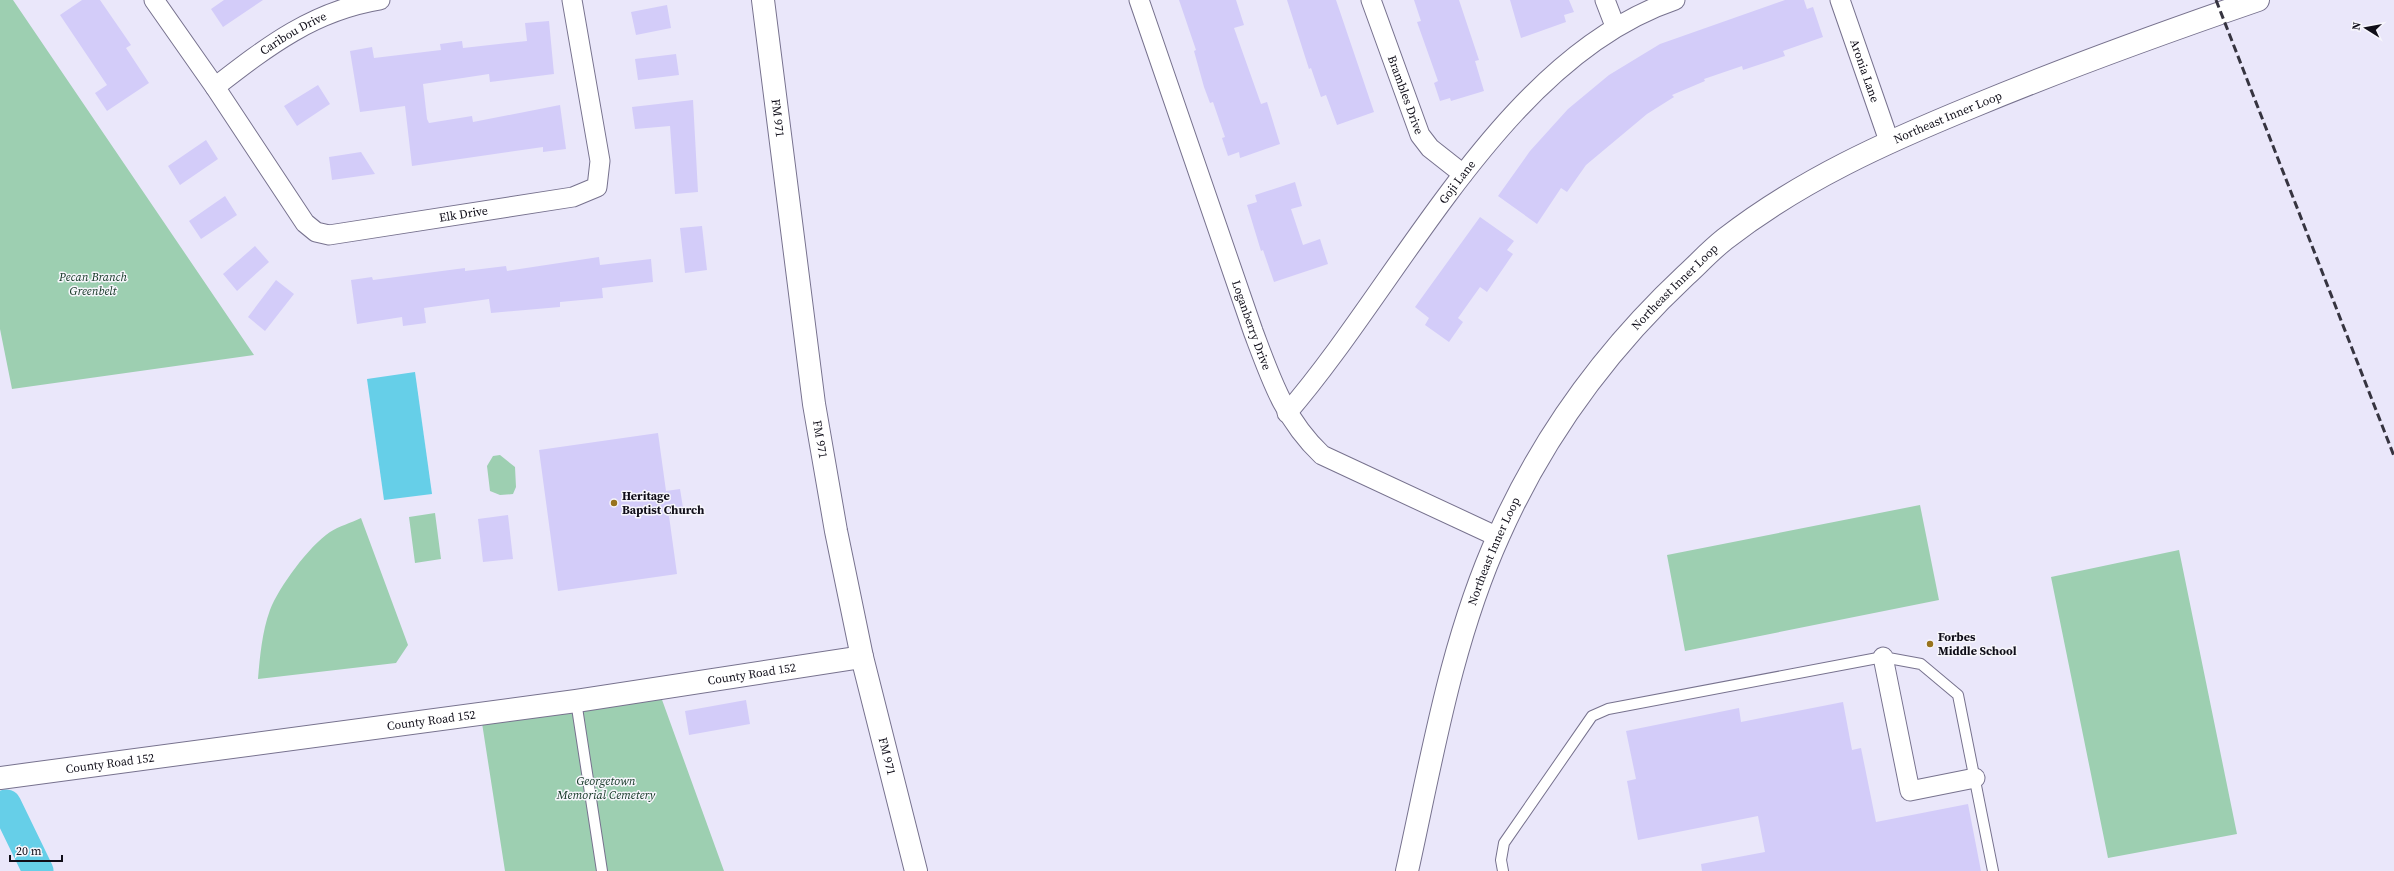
<svg xmlns="http://www.w3.org/2000/svg" width="2394" height="871" font-family="'Source Serif 4',serif">
<style>
.green{fill:#9dcfb1}
.water{fill:#66cfe8}
.lines{fill:none;stroke-linecap:round;stroke-linejoin:round}
.river{stroke:#66cfe8;stroke-width:31}
.building{fill:#d3ccf9}
.lane-casing{stroke:#77728e;stroke-width:12}
.street-casing{stroke:#77728e;stroke-width:21}
.secondary-casing{stroke:#77728e;stroke-width:24}
.lane{stroke:#fff;stroke-width:10}
.street{stroke:#fff;stroke-width:19}
.secondary{stroke:#fff;stroke-width:22}
.rail{stroke:#363440;stroke-width:3;stroke-dasharray:8 4;stroke-linecap:butt}
.poi-dot{fill:#98731d;stroke:#f7f6fc;stroke-width:1.5}
.labels{text-anchor:middle;stroke-width:3;stroke-linejoin:round;paint-order:stroke}
.street-label{font-size:12px;fill:#100e19;stroke:#f7f6fc}
.park-label{font-size:12px;font-style:italic;fill:#0f3220;stroke:#f7f6fc}
.poi-label{font-size:12px;font-weight:bold;fill:#100e19;stroke:#f7f6fc;text-anchor:start}
</style>
<rect width="100%" height="100%" fill="#eae7fa"/>
<path class="green" d="M 0,0 L 13,0 L 254,355 L 12,389 L 0,329 Z
M 500,455 L 515,467 L 516,487 L 513,494 L 500,495 L 490,491 L 487,466 L 493,456 Z
M 1920,505 L 1939,600 L 1685,651 L 1667,555 Z
M 435,513 L 441,559 L 415,563 L 409,517 Z
M 361,518 L 408,645 L 396,663 L 258,679 C 260,656 262,632 270,610 C 279,587 309,546 330,532 C 339,526 351,523 361,518 Z
M 2179,550 L 2237,834 L 2108,858 L 2051,577 Z
M 661,697 L 724,871 L 505,871 L 482,723 Z"/>
<path class="water" d="M 415,372 L 432,494 L 384,500 L 367,379 Z"/>
<g class="lines">
<path class="river" d="M 6,805 L 38,871"/>
</g>
<path class="building" d="M 82,0 L 100,0 L 131,45 L 126,48 L 149,83 L 107,111 L 95,93 L 107,85 L 60,15 Z
M 224,0 L 263,0 L 223,27 L 211,9 Z
M 1179,0 L 1236,0 L 1244,25 L 1234,28 L 1261,104 L 1267,102 L 1280,144 L 1240,158 L 1239,152 L 1228,156 L 1222,138 L 1225,137 L 1213,102 L 1210,103 L 1204,87 L 1194,51 L 1196,50 Z
M 1287,0 L 1336,0 L 1374,112 L 1337,125 L 1326,95 L 1321,97 L 1311,68 L 1309,69 Z
M 1414,0 L 1459,0 L 1479,60 L 1475,61 L 1484,91 L 1451,101 L 1450,98 L 1440,101 L 1434,83 L 1438,81 L 1417,22 L 1421,21 Z
M 1510,0 L 1569,0 L 1574,12 L 1564,15 L 1566,22 L 1521,38 Z
M 1785,0 L 1804,0 L 1807,9 L 1813,7 L 1823,37 L 1783,51 L 1785,56 L 1743,70 L 1742,66 L 1704,79 L 1705,81 L 1672,95 L 1674,97 L 1647,114 L 1586,165 L 1567,192 L 1561,188 L 1537,224 L 1498,196 L 1530,151 L 1568,109 L 1609,75 L 1660,44 Z
M 667,5 L 671,28 L 636,35 L 631,12 Z
M 549,21 L 554,74 L 490,82 L 489,74 L 423,84 L 427,119 L 429,123 L 472,116 L 473,122 L 560,105 L 566,149 L 543,152 L 543,147 L 412,166 L 405,106 L 360,112 L 350,51 L 372,47 L 374,58 L 441,50 L 440,44 L 462,41 L 463,48 L 527,41 L 525,23 Z
M 676,54 L 679,75 L 638,80 L 635,59 Z
M 318,85 L 330,104 L 297,126 L 284,106 Z
M 693,100 L 698,192 L 675,194 L 670,126 L 635,129 L 632,107 Z
M 206,140 L 218,159 L 180,185 L 168,166 Z
M 361,152 L 375,174 L 332,180 L 329,157 Z
M 1295,182 L 1302,206 L 1291,209 L 1303,245 L 1320,239 L 1328,264 L 1274,282 L 1263,250 L 1261,251 L 1247,205 L 1257,202 L 1255,195 Z
M 225,196 L 237,215 L 201,239 L 189,221 Z
M 1480,217 L 1514,241 L 1507,250 L 1513,254 L 1487,292 L 1480,287 L 1458,318 L 1463,322 L 1449,342 L 1425,325 L 1429,318 L 1415,307 Z
M 702,226 L 707,270 L 685,273 L 680,228 Z
M 255,246 L 269,262 L 237,291 L 223,274 Z
M 599,257 L 600,265 L 651,259 L 653,282 L 602,288 L 603,298 L 560,302 L 560,307 L 491,313 L 489,299 L 424,308 L 426,323 L 403,326 L 402,317 L 357,324 L 351,280 L 372,277 L 373,280 L 465,268 L 465,271 L 506,266 L 507,271 Z
M 276,280 L 294,294 L 265,331 L 248,317 Z
M 658,433 L 666,491 L 680,489 L 684,514 L 669,516 L 677,574 L 558,591 L 539,450 Z
M 508,515 L 513,559 L 483,562 L 478,519 Z
M 746,700 L 750,724 L 689,735 L 685,711 Z
M 1843,702 L 1852,750 L 1861,748 L 1876,822 L 1968,804 L 1981,871 L 1702,871 L 1701,864 L 1765,852 L 1758,816 L 1638,840 L 1627,781 L 1636,779 L 1626,731 L 1739,708 L 1741,722 Z"/>
<g class="lines">
<defs>
<path id="lane" d="M 576,701 L 602,871
M 1503,871 L 1501,860 L 1504,843 L 1592,716 L 1608,709 L 1883,657 L 1921,664 L 1958,695 L 1993,871"/>
<g id="street">
<path id="s1" d="M 154,0 L 215,87 L 305,223 L 316,232 L 329,235 L 573,197 L 597,187 L 600,161 L 572,0"/>
<path id="s2" d="M 1139,0 L 1253,331 C 1271,379 1284,419 1322,455 L 1498,537"/>
<path id="s3" d="M 1371,0 L 1420,135 L 1430,148 L 1463,174"/>
<path d="M 1605,0 L 1615,26"/>
<path id="s4" d="M 1840,0 L 1889,141"/>
<path id="s5" d="M 215,87 C 268,46 313,11 380,0"/>
<path id="s6" d="M 1287,413 C 1400,283 1504,57 1675,0"/>
<path d="M 1883,657 L 1910,791 L 1975,778"/>
</g>
<g id="secondary">
<path id="s7" d="M 763,0 L 814,404 L 836,531 L 862,657 L 916,871"/>
<path id="s8" d="M 0,778 L 576,701 L 862,657"/>
<path id="s9" d="M 1407,871 C 1432,758 1451,641 1499,535 C 1543,436 1608,348 1686,275 C 1699,263 1711,250 1725,239 C 1801,180 1886,142 1974,106 C 2068,67 2162,33 2258,0"/>
</g>
</defs>
<use href="#lane" class="lane-casing"/>
<use href="#street" class="street-casing"/>
<use href="#secondary" class="secondary-casing"/>
<use href="#lane" class="lane"/>
<use href="#street" class="street"/>
<use href="#secondary" class="secondary"/>
<path class="rail" d="M 2216,0 L 2394,456"/>
</g>
<g class="poi-dot">
<circle cx="614" cy="503" r="4"/>
<circle cx="1930" cy="644" r="4"/>
</g>
<g class="labels">
<g class="street-label">
<text dy="4" stroke="none"><textPath href="#s5" startOffset="95">Caribou Drive</textPath></text>
<text dy="4" stroke="none"><textPath href="#s4" startOffset="75">Aronia Lane</textPath></text>
<text dy="4" stroke="none"><textPath href="#s3" startOffset="101">Brambles Drive</textPath></text>
<text dy="4" stroke="none"><textPath href="#s9" startOffset="979">Northeast Inner Loop</textPath></text>
<text dy="4" stroke="none"><textPath href="#s7" startOffset="119">FM 971</textPath></text>
<text dy="4" stroke="none"><textPath href="#s6" startOffset="287">Goji Lane</textPath></text>
<text dy="4" stroke="none"><textPath href="#s1" startOffset="433">Elk Drive</textPath></text>
<text dy="4" stroke="none"><textPath href="#s9" startOffset="655">Northeast Inner Loop</textPath></text>
<text dy="4" stroke="none"><textPath href="#s2" startOffset="344">Loganberry Drive</textPath></text>
<text dy="4" stroke="none"><textPath href="#s7" startOffset="443">FM 971</textPath></text>
<text dy="4" stroke="none"><textPath href="#s9" startOffset="332">Northeast Inner Loop</textPath></text>
<text dy="4" stroke="none"><textPath href="#s8" startOffset="759">County Road 152</textPath></text>
<text dy="4" stroke="none"><textPath href="#s8" startOffset="435">County Road 152</textPath></text>
<text dy="4" stroke="none"><textPath href="#s7" startOffset="767">FM 971</textPath></text>
<text dy="4" stroke="none"><textPath href="#s8" startOffset="111">County Road 152</textPath></text>
</g>
<g class="park-label">
<text x="93" y="281">Pecan Branch<tspan x="93" dy="14">Greenbelt</tspan></text>
<text x="606" y="785">Georgetown<tspan x="606" dy="14">Memorial Cemetery</tspan></text>
</g>
<g class="poi-label">
<text x="622" y="500">Heritage<tspan x="622" dy="14">Baptist Church</tspan></text>
<text x="1938" y="641">Forbes<tspan x="1938" dy="14">Middle School</tspan></text>
</g>
</g>
<g transform="translate(2366 28) rotate(281)" stroke="#f7f6fc" stroke-width="3" paint-order="stroke">
<path d="M0-3L7 15L0 10L-7 15Z" fill="#100e19"/>
<text y="-6" font-size="11" font-weight="bold" text-anchor="middle" fill="#100e19">N</text>
</g>
<path d="M10 855v6h52v-6" fill="none" stroke="#100e19" stroke-width="2"/>
<text x="16" y="855" font-size="12" fill="#100e19" stroke="#f7f6fc" stroke-width="3" paint-order="stroke">20 m</text>
</svg>
